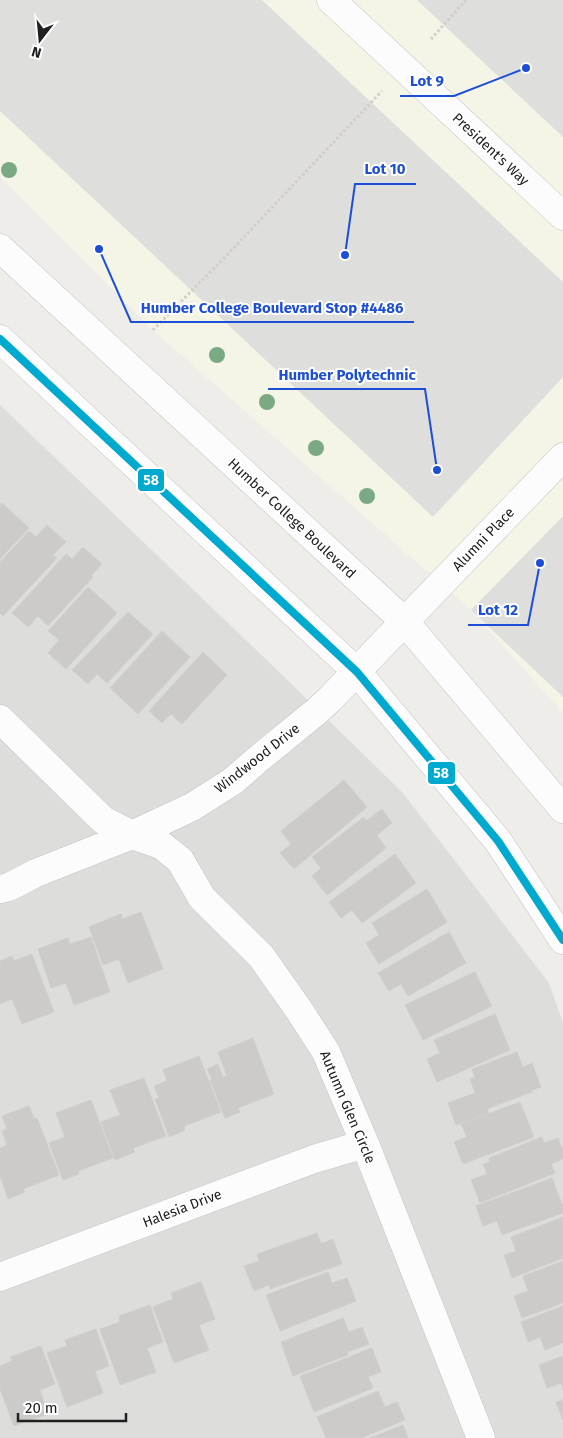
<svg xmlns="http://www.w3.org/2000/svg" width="563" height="1438" font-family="'Fira Sans',sans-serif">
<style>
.residential{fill:#dddddb}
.education{fill:#f4f5e7}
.parking{fill:#dededc}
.building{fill:#cdcbc9;stroke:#d1cfcc}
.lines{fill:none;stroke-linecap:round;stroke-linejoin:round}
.minor-casing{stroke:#c4c3c2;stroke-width:29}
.path{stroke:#d5ccc9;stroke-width:3;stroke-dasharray:2.5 2.5;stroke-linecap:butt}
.minor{stroke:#fcfcfc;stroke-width:28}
.bus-1-casing{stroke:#fff;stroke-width:11}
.bus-1{stroke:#00a9ce;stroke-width:8}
.tree{fill:#79aa82}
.labels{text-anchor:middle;stroke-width:4;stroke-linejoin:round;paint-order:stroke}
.street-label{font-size:14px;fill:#202020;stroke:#fff}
.leader{fill:none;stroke:#1d4ed8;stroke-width:2}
.callout-dot{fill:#1d4ed8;stroke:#fff;stroke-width:2}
.callout-label{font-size:15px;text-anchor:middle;font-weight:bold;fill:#1d4ed8;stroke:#fff;stroke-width:4;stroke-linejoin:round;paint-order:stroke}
.line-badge{stroke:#fff;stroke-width:2}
.badge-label{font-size:14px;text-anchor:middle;font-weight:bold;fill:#fff}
</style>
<rect width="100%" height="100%" fill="#eeedea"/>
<path class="residential" d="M 0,405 L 275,668 L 402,792 L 549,983 L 563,1023 L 563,1438 L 0,1438 Z"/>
<path class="education" d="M 0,0 L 563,0 L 563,713 L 471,610 L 153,330 L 0,177 Z"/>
<path class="parking" d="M 0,0 L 262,0 L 563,282 L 563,377 L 433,517 L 0,111 Z
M 417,0 L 563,0 L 563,137 Z
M 563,516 L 563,697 L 471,610 Z"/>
<path class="building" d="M 2,503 L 29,528 L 0,559 L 0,504 Z
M 47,525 L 66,542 L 53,555 L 57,558 L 3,616 L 0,613 L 0,562 L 29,531 L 36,537 Z
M 83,547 L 102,564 L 91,576 L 93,577 L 48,626 L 38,616 L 28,627 L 12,613 L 66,554 L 72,559 Z
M 88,587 L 117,613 L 66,669 L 48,653 L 59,640 L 48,631 Z
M 128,612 L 153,634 L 107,683 L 97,674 L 88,684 L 72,670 Z
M 162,631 L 190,657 L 138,714 L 110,688 Z
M 203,652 L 227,675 L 182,724 L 171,714 L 162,723 L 149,711 Z
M 344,780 L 367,807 L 294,869 L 280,853 L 291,844 L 281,831 Z
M 382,809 L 392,823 L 377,835 L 386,848 L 327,895 L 312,876 L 321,868 L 312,857 L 364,817 L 366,821 Z
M 395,854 L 416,883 L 362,923 L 352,910 L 341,918 L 329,902 Z
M 427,889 L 447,922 L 379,964 L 366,943 L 379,935 L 372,923 Z
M 141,912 L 163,969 L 128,983 L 119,959 L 103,965 L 89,927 L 121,914 L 122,919 Z
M 449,932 L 466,963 L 408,996 L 401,984 L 389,991 L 378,973 Z
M 91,937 L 110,992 L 74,1005 L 66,983 L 51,988 L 38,949 L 68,938 L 70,944 Z
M 32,954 L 54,1012 L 22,1024 L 12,999 L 0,1004 L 0,961 L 12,956 L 14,961 Z
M 475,972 L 492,1006 L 423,1040 L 405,1005 Z
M 495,1014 L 510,1050 L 437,1082 L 427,1059 L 440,1053 L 434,1040 Z
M 253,1038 L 274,1094 L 238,1108 L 240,1112 L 225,1118 L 210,1080 L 212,1079 L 207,1069 L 218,1064 L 223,1077 L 227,1076 L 218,1052 Z
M 517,1052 L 523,1067 L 532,1063 L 541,1087 L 532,1090 L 532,1092 L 487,1109 L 489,1113 L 456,1125 L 448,1103 L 475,1093 L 470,1079 L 475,1077 L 472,1069 Z
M 199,1056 L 221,1112 L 184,1126 L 185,1130 L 169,1137 L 155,1099 L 159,1098 L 154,1086 L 167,1081 L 163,1070 Z
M 144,1078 L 166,1136 L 133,1148 L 135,1152 L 115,1160 L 101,1122 L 120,1115 L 110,1090 Z
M 91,1100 L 113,1158 L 78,1171 L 79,1174 L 63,1180 L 49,1143 L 65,1137 L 56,1113 Z
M 520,1102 L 534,1137 L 463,1164 L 454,1142 L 467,1137 L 461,1124 Z
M 29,1106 L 34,1119 L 37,1118 L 59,1175 L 23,1189 L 25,1192 L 8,1199 L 0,1176 L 0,1148 L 7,1145 L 2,1131 L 7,1129 L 2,1116 Z
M 542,1137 L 544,1143 L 558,1138 L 563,1151 L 563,1159 L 551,1164 L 555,1173 L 480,1203 L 471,1180 L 487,1174 L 483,1164 L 490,1162 L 489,1158 Z
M 552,1178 L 563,1207 L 563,1213 L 502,1235 L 497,1221 L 483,1226 L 476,1206 Z
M 563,1217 L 563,1258 L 512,1278 L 504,1255 L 516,1251 L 511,1237 Z
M 317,1233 L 321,1244 L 333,1239 L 342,1264 L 270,1289 L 269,1285 L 254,1291 L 244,1266 L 259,1261 L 257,1254 Z
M 563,1261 L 563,1303 L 522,1318 L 514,1296 L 528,1291 L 523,1276 Z
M 328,1272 L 332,1283 L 347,1278 L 356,1301 L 280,1331 L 266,1295 Z
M 201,1282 L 215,1319 L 199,1325 L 209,1350 L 174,1363 L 153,1307 L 173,1299 L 171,1293 Z
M 150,1305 L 163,1342 L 147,1348 L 156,1372 L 120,1385 L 100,1329 L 120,1322 L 119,1316 Z
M 563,1306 L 563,1343 L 545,1350 L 540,1337 L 528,1342 L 521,1322 Z
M 343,1318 L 349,1332 L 362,1327 L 369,1344 L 347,1352 L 348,1355 L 293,1376 L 281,1342 Z
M 96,1329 L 109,1366 L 95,1371 L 103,1393 L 67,1407 L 47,1353 L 67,1346 L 65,1340 Z
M 41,1346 L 55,1384 L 40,1390 L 48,1414 L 14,1426 L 0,1389 L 0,1366 L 12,1361 L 10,1357 Z
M 372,1348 L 381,1372 L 368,1377 L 373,1388 L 314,1412 L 300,1376 Z
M 563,1356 L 563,1390 L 561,1383 L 547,1388 L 539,1365 Z
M 378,1391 L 385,1407 L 397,1402 L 405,1420 L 361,1438 L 326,1438 L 317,1417 Z
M 563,1400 L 563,1420 L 556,1402 Z
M 403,1425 L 408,1438 L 369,1438 L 381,1434 Z"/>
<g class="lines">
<defs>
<path id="minor" d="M 331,0 L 563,216
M 0,248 L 405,622 L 563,809
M 0,339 L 357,672 L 498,841 L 563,940
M 0,719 L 103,820 L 132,835 L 161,845 L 180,860 L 202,898 L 261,956 L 299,1010 L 326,1052 L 365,1144 L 481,1438
M 0,889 L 9,887 L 36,873 L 132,835 L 192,807 L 233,781 L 257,760 L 317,711 L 330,699 L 563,457
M 0,1277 L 314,1159 L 365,1144"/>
</defs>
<use href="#minor" class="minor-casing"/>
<path class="path" d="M 431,39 L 466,0
M 153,330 L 228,254 L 382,91"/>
<use href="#minor" class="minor"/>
<defs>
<path id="bus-1" d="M 0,339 L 357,672 L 498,841 L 563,940"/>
</defs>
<use href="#bus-1" class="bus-1-casing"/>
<use href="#bus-1" class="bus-1"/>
</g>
<g class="tree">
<circle cx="9" cy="170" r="8"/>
<circle cx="217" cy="355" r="8"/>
<circle cx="267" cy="402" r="8"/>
<circle cx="316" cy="448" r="8"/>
<circle cx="367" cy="496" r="8"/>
</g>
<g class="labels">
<g class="street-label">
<text transform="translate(491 149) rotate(43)" y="5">President's Way</text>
<text transform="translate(292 518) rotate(43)" y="5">Humber College Boulevard</text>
<text transform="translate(483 539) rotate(-46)" y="5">Alumni Place</text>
<text transform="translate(257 758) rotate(-38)" y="5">Windwood Drive</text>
<text transform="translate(348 1107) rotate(67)" y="5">Autumn Glen Circle</text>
<text transform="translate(182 1208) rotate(-21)" y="5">Halesia Drive</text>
</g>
</g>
<path class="leader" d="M526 68L454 96H400M345 255L355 184H416M99 249L131 322H414M437 470L425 389H268M540 563L528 625H468"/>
<g class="callout-dot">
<circle cx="526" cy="68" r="5"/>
<circle cx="345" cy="255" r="5"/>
<circle cx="99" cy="249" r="5"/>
<circle cx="437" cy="470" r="5"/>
<circle cx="540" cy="563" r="5"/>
</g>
<g class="callout-label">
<text x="427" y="86">Lot 9</text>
<text x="385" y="174">Lot 10</text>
<text x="272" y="313">Humber College Boulevard Stop #4486</text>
<text x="347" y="380">Humber Polytechnic</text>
<text x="498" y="615">Lot 12</text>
</g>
<g class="line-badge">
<rect x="137" y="468" width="28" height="24" rx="5" fill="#00a9ce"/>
<rect x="427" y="761" width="29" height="24" rx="5" fill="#00a9ce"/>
</g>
<g class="badge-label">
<text x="151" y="485">58</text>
<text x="441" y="778">58</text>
</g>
<g transform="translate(40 40) rotate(196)" stroke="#ffffff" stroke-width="4" paint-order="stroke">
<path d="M0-4L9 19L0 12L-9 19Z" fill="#202020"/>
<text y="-8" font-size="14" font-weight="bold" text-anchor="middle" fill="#202020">N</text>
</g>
<path d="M18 1413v8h108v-8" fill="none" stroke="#202020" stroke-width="2.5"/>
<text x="25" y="1413" font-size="15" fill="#202020" stroke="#ffffff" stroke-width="4" paint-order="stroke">20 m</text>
</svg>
